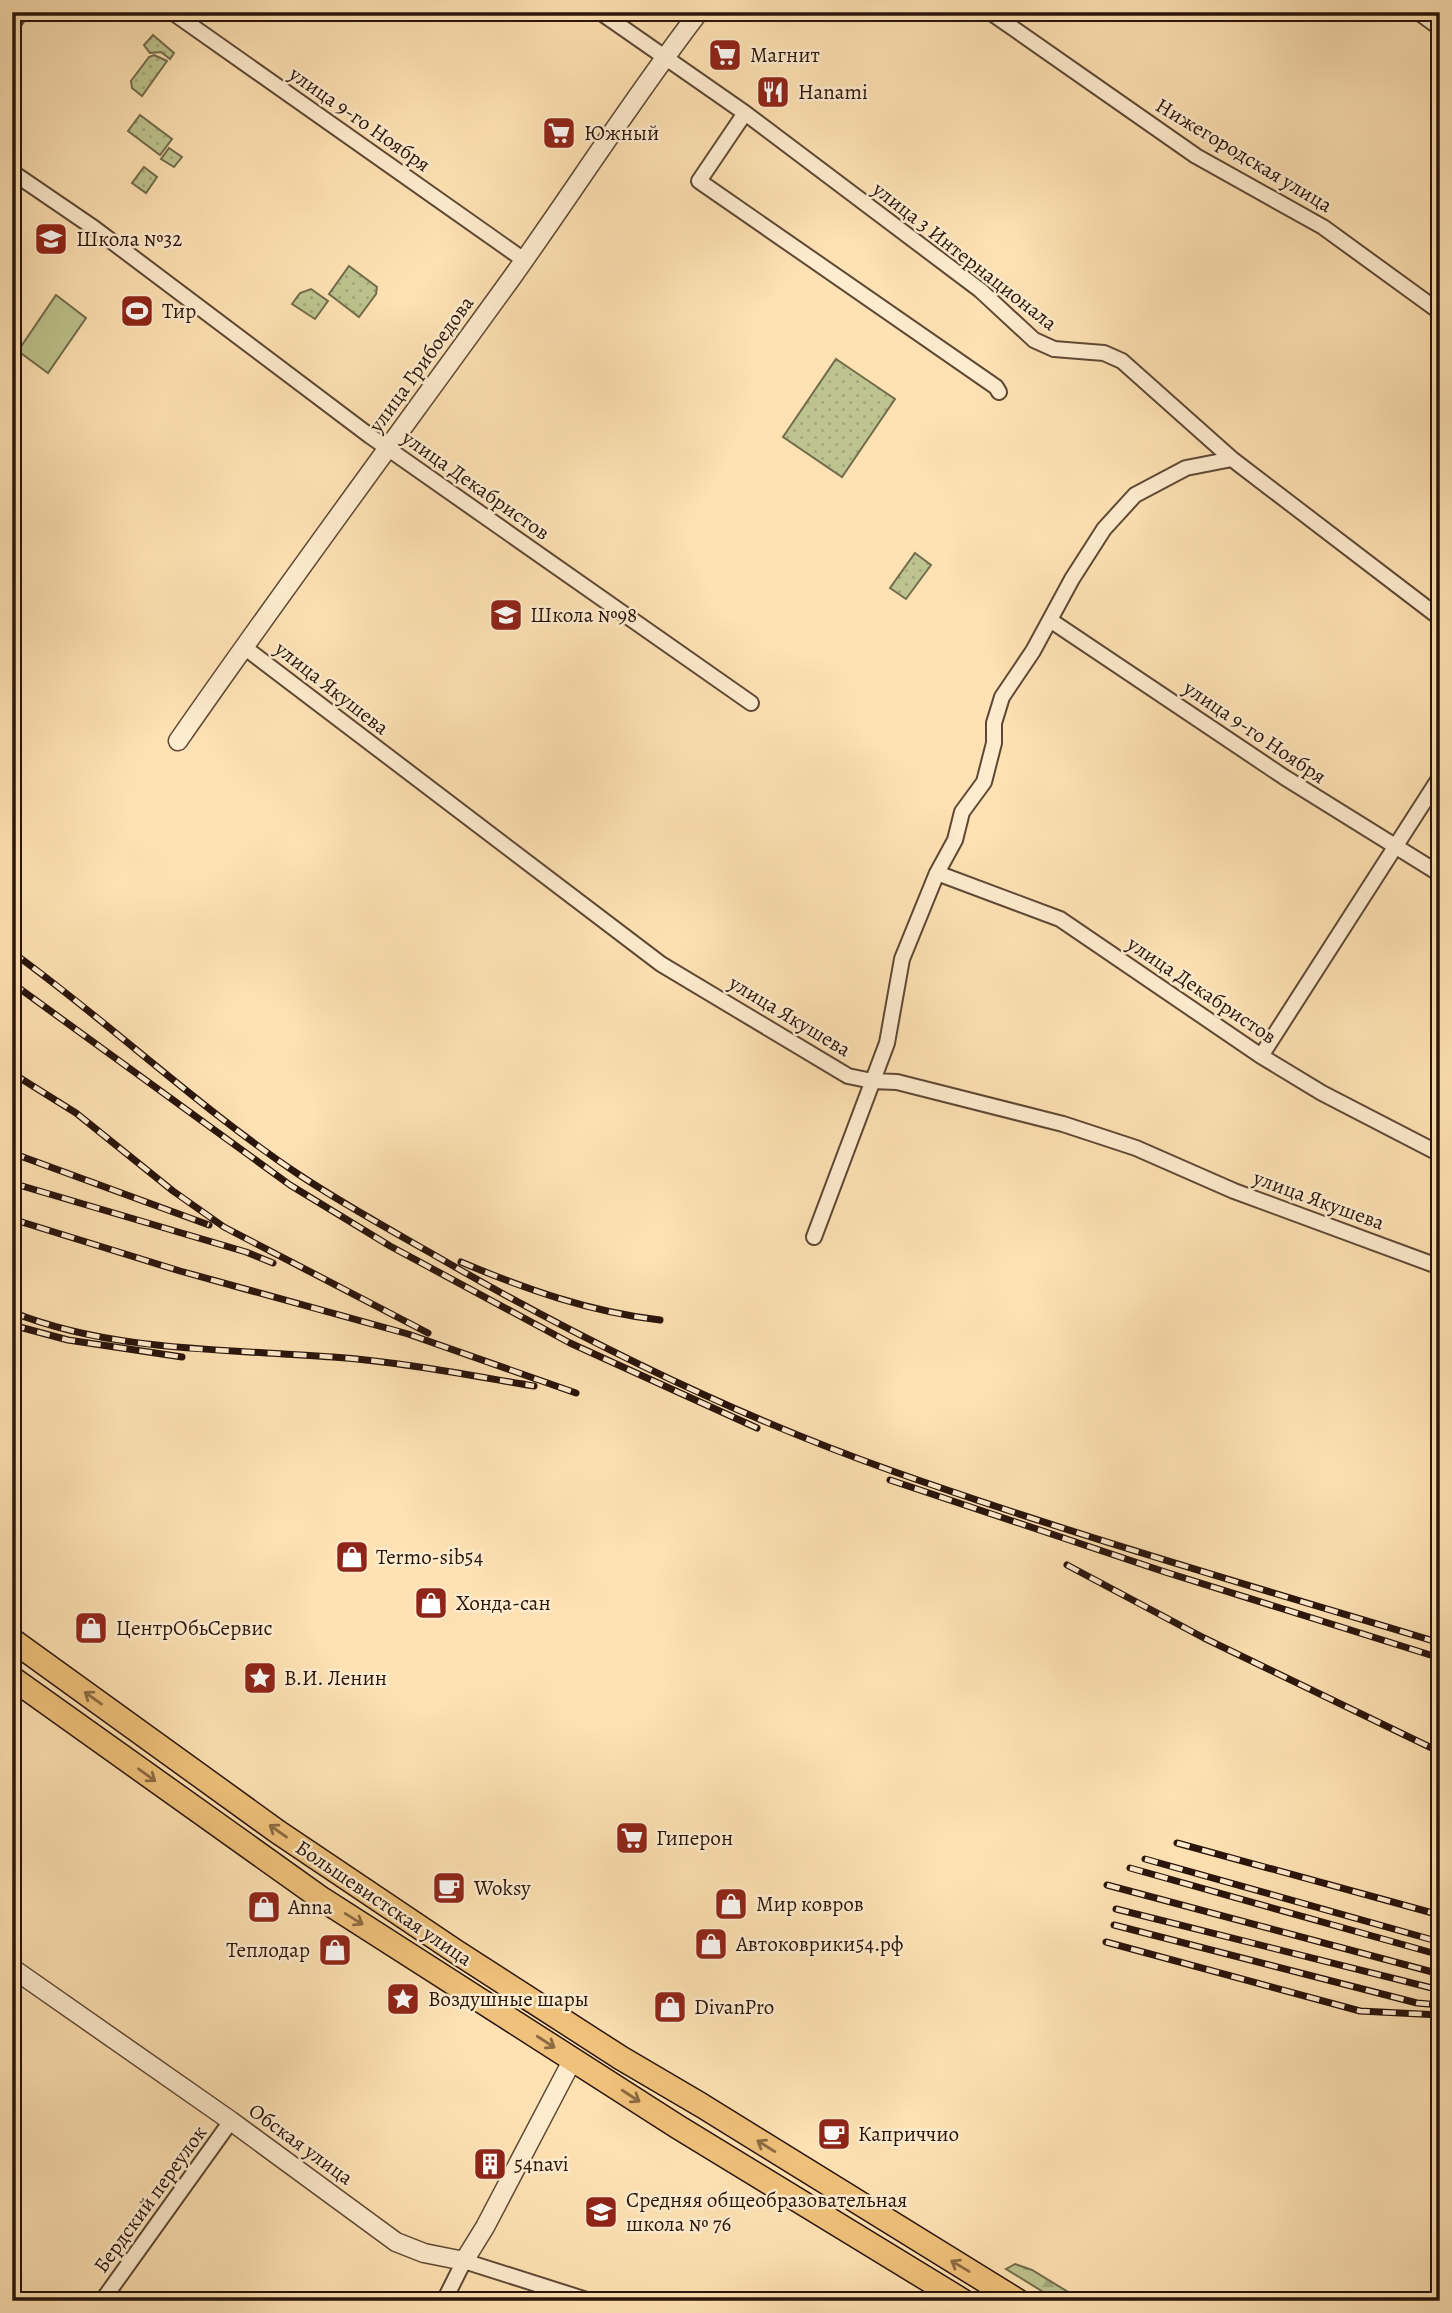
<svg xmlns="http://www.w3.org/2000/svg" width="1452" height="2313" font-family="Alegreya,serif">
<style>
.forest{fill:url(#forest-firs);stroke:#736c4d;stroke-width:2}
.park{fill:url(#park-dots);stroke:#736c4d;stroke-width:2}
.pitch{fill:#bdc48f;stroke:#736c4d;stroke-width:2}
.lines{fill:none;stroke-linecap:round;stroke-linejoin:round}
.minor-casing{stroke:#5e4835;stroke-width:18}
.tertiary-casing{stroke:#5e4835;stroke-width:21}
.trunk-casing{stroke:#29140b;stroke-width:26}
.minor{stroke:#feecce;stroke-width:14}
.tertiary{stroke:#feecce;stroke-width:18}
.trunk{stroke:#efc17a;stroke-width:23}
.rail-casing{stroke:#29140b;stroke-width:7}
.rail{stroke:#feecce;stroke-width:4.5;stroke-dasharray:13;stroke-linecap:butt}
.oneway{stroke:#8c6a42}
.labels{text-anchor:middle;stroke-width:5;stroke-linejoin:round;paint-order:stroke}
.poi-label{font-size:21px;fill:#29140b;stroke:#feecce;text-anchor:start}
.street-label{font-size:21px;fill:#29140b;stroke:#feecce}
</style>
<defs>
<pattern id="forest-firs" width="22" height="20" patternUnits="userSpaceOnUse" patternTransform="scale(1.75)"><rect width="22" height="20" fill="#bdc48f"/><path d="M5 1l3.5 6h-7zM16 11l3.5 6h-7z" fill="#a2a87a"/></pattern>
<pattern id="park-dots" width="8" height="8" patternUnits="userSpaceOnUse" patternTransform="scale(1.75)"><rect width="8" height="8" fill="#bdc48f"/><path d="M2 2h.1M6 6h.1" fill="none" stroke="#a2a87a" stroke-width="1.8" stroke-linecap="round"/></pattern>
</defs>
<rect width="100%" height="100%" fill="#fee2b3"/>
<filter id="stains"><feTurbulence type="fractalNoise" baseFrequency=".00286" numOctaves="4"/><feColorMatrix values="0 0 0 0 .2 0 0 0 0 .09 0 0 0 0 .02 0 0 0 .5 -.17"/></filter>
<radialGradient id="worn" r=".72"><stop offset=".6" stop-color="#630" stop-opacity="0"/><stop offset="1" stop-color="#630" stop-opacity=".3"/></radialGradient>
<path class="forest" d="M 1015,2264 L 1032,2270 L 1083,2301 L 1058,2301 L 1006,2269 Z"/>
<path class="park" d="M 153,35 L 174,53 L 170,59 L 161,52 L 150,53 L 144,45 Z
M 154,55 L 167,61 L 142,96 L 132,88 L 131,81 L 149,57 Z
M 140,115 L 172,139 L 160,155 L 128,131 Z
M 169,148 L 182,157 L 174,167 L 161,159 Z
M 144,167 L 157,177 L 146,193 L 132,183 Z
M 349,266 L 377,287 L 376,294 L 359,317 L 329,294 Z
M 311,289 L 328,301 L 315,319 L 292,304 L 300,293 Z
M 836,359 L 895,399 L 842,477 L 783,437 Z
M 915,553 L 931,565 L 906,599 L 890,588 Z"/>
<path class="pitch" d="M 56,295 L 86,318 L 48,373 L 18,351 Z
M 138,297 L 149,304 L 135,323 L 125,317 Z"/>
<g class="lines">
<defs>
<path id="minor" d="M 172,12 L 524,260
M 600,12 L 745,113 L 980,290 L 1034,340 L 1054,349 L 1104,353 L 1122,361 L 1232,459 L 1440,618
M 990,12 L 1196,156 L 1323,227 L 1440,312
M 1418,12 L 1440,28
M 12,25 L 21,12
M 745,113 L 699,181 L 996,387 L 999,392
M 12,172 L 94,228 L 370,436 L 751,703
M 1050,620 L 1284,777 L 1440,874
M 244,647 L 661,964 L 848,1076 L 872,1081 L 897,1082 L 1063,1124 L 1136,1148 L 1234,1191 L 1440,1267
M 937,873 L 1060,919 L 1261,1056 L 1322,1093 L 1440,1154
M 1261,1056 L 1440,777
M 814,1237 L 887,1043 L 902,959 L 937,873 L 955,840 L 962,812 L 984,782 L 994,743 L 994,723 L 1002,697 L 1033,651 L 1072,579 L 1104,529 L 1135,495 L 1186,468 L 1232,459
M 102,2301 L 231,2121
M 444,2301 L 464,2261 L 590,2301"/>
<path id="tertiary" d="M 178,741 C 287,584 401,431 513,276 C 575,189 633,98 699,12
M 12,1968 L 231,2121 L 396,2242 L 424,2253 L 464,2261 L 485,2227 L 573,2059"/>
<path id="trunk" d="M 12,1640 L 278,1832 L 455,1951 L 621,2058 L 701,2105 L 1018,2301
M 12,1678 L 322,1899 L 678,2127 L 963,2301"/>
</defs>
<use href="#minor" class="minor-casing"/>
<use href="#tertiary" class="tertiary-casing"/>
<use href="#trunk" class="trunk-casing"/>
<use href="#minor" class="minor"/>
<use href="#tertiary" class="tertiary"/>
<use href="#trunk" class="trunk"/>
<defs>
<path id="rail" d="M 12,952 C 110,1023 198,1107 298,1174 C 340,1202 385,1227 429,1252 C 577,1338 733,1415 895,1472 C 1074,1535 1258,1588 1440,1643
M 12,983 L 290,1185 L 390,1246 L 570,1343 L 757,1428
M 12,1073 L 76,1113 L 173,1191 L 224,1227 L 428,1333
M 12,1153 L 209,1225
M 12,1183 L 246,1252 L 273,1263
M 12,1219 L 180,1271 L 408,1334 L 576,1393
M 461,1262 C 525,1289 590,1312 660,1320
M 12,1312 C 112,1352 228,1349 333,1357 C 401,1362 468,1375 534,1386
M 12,1325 L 68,1340 L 182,1357
M 890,1480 L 1165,1572 L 1440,1658
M 1067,1565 L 1204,1638 L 1440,1752
M 1177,1843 L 1440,1915
M 1145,1859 L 1440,1942
M 1130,1868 L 1440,1955
M 1107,1885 L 1440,1974
M 1116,1909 L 1440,1990
M 1114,1925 L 1417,2003 L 1440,2005
M 1106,1942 L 1360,2011 L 1440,2015"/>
</defs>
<use href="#rail" class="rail-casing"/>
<use href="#rail" class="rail"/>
</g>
<defs><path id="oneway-shaft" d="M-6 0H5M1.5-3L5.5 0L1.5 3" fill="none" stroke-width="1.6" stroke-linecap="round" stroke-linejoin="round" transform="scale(1.75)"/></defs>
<g class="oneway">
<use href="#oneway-shaft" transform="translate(93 1698) rotate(-144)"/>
<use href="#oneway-shaft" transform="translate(147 1775) rotate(36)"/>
<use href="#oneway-shaft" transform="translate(278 1831) rotate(-145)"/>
<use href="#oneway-shaft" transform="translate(354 1919) rotate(32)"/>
<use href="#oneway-shaft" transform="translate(546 2042) rotate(33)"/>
<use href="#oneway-shaft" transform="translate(631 2096) rotate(33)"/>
<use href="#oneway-shaft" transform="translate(766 2146) rotate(-148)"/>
<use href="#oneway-shaft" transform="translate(960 2266) rotate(-149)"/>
</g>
<defs>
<symbol id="supermarket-square" viewBox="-11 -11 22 22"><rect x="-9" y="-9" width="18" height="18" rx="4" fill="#8f2418" stroke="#feecce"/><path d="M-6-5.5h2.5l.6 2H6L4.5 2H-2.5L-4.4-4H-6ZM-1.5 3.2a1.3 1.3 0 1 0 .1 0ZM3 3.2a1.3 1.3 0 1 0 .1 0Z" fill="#fff"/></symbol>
<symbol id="restaurant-square" viewBox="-11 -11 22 22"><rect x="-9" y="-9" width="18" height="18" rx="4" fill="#8f2418" stroke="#feecce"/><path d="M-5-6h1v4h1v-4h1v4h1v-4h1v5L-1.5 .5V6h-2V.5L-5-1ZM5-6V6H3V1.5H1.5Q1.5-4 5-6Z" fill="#fff"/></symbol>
<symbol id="school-square" viewBox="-11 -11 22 22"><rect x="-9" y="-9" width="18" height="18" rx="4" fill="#8f2418" stroke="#feecce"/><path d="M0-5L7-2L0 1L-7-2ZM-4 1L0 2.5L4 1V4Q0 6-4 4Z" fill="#fff"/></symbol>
<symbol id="stadium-square" viewBox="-11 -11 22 22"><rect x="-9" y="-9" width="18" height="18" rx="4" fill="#8f2418" stroke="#feecce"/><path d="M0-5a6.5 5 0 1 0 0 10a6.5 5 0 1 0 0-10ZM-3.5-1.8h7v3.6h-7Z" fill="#fff"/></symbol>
<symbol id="shop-square" viewBox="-11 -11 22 22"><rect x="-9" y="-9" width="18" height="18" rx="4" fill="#8f2418" stroke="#feecce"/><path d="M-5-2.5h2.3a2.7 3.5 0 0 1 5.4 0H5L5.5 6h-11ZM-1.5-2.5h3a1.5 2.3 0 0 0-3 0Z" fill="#fff"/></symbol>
<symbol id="sight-square" viewBox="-11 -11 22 22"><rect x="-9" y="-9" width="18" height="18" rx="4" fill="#8f2418" stroke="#feecce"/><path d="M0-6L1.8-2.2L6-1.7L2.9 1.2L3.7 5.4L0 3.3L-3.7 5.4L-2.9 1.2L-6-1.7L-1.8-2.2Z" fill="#fff"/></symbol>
<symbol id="cafe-square" viewBox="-11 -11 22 22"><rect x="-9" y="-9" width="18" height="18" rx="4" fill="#8f2418" stroke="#feecce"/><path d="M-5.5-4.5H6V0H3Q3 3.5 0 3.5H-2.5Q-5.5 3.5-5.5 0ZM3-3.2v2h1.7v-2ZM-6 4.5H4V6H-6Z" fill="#fff"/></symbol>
<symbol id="building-square" viewBox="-11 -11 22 22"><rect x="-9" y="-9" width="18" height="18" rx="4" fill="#8f2418" stroke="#feecce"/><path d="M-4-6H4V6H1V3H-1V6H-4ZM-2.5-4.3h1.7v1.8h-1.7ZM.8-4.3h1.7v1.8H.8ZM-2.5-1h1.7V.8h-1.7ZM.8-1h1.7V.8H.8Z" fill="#fff"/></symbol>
</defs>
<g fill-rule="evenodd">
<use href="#supermarket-square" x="706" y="36" width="38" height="38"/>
<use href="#restaurant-square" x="754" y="73" width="38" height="38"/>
<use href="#supermarket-square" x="540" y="114" width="38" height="38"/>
<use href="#school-square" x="32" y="220" width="38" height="38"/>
<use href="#stadium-square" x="118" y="292" width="38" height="38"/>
<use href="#school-square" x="487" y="596" width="38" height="38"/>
<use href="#shop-square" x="333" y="1538" width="38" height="38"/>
<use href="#shop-square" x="412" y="1584" width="38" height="38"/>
<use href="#shop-square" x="72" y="1609" width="38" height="38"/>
<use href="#sight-square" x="241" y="1659" width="38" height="38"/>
<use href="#supermarket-square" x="613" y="1819" width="38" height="38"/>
<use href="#cafe-square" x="430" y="1869" width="38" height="38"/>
<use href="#shop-square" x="712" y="1885" width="38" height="38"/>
<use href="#shop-square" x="245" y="1888" width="38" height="38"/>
<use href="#shop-square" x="692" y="1925" width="38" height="38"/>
<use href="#shop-square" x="316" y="1931" width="38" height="38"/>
<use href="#sight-square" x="384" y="1980" width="38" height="38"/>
<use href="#shop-square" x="651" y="1988" width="38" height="38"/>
<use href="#cafe-square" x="815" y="2115" width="38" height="38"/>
<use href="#building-square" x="471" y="2145" width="38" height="38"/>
<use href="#school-square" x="582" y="2193" width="38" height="38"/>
</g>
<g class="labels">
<g class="poi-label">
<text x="750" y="62">Магнит</text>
<text x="798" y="99">Hanami</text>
<text x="584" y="140">Южный</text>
<text x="76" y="246">Школа №32</text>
<text x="162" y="318">Тир</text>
<text x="530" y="622">Школа №98</text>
<text x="376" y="1564">Termo-sib54</text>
<text x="456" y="1610">Хонда-сан</text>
<text x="116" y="1635">ЦентрОбьСервис</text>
<text x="284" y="1685">В.И. Ленин</text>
<text x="656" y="1845">Гиперон</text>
<text x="474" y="1895">Woksy</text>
<text x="756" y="1911">Мир ковров</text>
<text x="288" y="1914">Anna</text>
<text x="736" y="1951">Автоковрики54.рф</text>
<text x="310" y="1957" text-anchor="end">Теплодар</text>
<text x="428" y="2006">Воздушные шары</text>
<text x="694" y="2014">DivanPro</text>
<text x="858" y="2141">Каприччио</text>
<text x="514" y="2171">54navi</text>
<text x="626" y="2207">Средняя общеобразовательная<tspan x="626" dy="24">школа № 76</tspan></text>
</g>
<g class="street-label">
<text transform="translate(360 119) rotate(35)" y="7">улица 9-го Ноября</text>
<text transform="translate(1244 155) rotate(31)" y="7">Нижегородская улица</text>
<text transform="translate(965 256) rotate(38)" y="7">улица 3 Интернационала</text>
<text transform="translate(421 364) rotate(-54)" y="7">улица Грибоедова</text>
<text transform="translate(476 485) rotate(35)" y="7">улица Декабристов</text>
<text transform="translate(332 688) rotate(38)" y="7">улица Якушева</text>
<text transform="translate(1255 732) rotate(34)" y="7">улица 9-го Ноября</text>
<text transform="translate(1202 990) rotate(34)" y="7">улица Декабристов</text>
<text transform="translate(790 1016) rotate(31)" y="7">улица Якушева</text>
<text transform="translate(1319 1200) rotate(20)" y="7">улица Якушева</text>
<text transform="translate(384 1903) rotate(34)" y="7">Большевистская улица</text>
<text transform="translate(301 2144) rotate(36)" y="7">Обская улица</text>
<text transform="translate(150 2199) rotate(-54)" y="7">Бердский переулок</text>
</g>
</g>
<rect width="1452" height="2313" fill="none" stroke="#fee2b3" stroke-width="42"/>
<rect x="14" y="14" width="1424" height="2285" fill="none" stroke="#29140b" stroke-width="3.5"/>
<rect x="21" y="21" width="1410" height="2271" fill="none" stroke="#29140b" stroke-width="2"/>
<rect width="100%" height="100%" filter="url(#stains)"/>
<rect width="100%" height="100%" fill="url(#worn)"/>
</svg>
